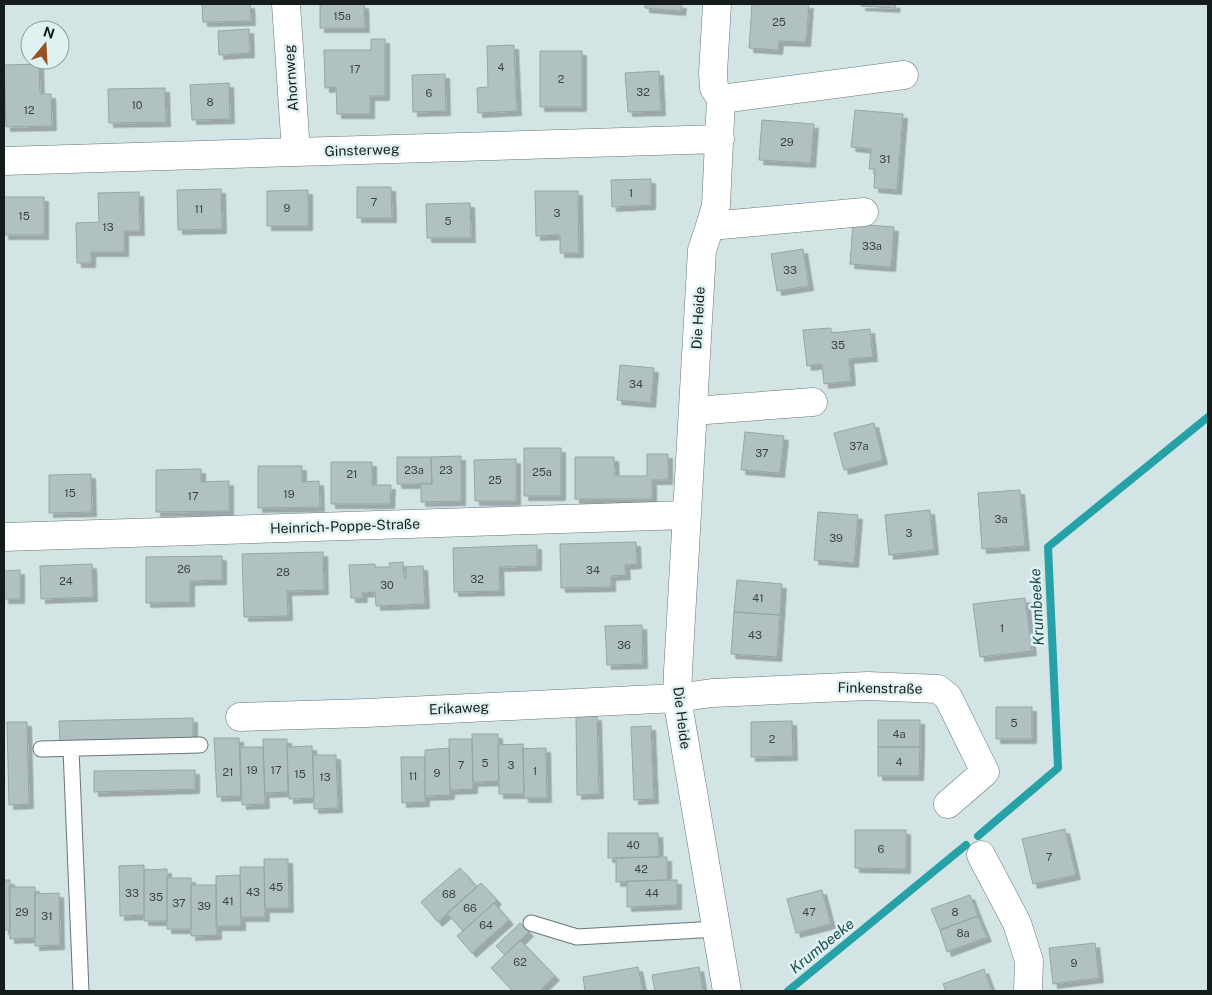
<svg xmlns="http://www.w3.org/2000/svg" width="1212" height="995" font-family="'Public Sans',sans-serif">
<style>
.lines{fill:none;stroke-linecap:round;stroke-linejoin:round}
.stream{stroke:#26a1a7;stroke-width:8}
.building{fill:#b1c1c2;stroke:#95a6a6;filter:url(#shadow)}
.service-casing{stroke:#677677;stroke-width:17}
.minor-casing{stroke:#677677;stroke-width:29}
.service{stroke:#fff;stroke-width:15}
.minor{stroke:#fff;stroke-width:28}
.labels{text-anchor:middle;stroke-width:5;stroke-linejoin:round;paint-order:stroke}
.number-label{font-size:11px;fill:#3c4546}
.street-label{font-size:14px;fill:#151c1c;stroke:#e0f1f2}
.water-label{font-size:15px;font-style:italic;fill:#1c4e50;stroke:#e0f1f2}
</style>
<defs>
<filter id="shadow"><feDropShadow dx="4.5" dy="4.5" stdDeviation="0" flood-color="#0004"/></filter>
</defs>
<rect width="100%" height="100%" fill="#d3e4e5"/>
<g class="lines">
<path class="stream" d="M 978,836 L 1058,768 L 1048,547 L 1208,417
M 788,991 L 966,845"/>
</g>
<path class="building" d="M 202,4 L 250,4 L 251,21 L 203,22 Z
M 320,4 L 364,4 L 365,28 L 320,28 Z
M 645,4 L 682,4 L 681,11 L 645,8 Z
M 752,4 L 809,4 L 806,42 L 779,41 L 778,50 L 749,48 Z
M 861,4 L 896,4 L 895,8 L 861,6 Z
M 249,29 L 250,53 L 219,55 L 218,31 Z
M 371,39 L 385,39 L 385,96 L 370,96 L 370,114 L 337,114 L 336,87 L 325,88 L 324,50 L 371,50 Z
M 514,45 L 517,111 L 478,113 L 477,88 L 488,87 L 487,46 Z
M 540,51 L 582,51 L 582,107 L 540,107 Z
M 39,64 L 40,94 L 51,94 L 52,126 L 6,127 L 4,65 Z
M 659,71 L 661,111 L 628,112 L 625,73 Z
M 445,74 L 446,111 L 413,112 L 412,75 Z
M 229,83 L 230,119 L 192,120 L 190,85 Z
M 165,88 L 166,122 L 109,123 L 108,89 Z
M 855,110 L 903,114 L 897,190 L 874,188 L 875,169 L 869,169 L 871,149 L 851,147 Z
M 762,120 L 814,124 L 811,163 L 759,160 Z
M 651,179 L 651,205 L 612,207 L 611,180 Z
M 357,187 L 391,187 L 392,218 L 357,218 Z
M 221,189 L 222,229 L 178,230 L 177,190 Z
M 308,190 L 308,226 L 267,226 L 267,191 Z
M 535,191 L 578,191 L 579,253 L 560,253 L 560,235 L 536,236 Z
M 139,192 L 140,231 L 124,231 L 124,252 L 91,252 L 91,263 L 77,263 L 76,223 L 99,222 L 98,193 Z
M 4,197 L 44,197 L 44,235 L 4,235 Z
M 470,203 L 471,238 L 427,238 L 426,204 Z
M 853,224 L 894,227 L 891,267 L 850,264 Z
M 803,249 L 809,286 L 777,291 L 771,254 Z
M 831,328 L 831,333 L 870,329 L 873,357 L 849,359 L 851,381 L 824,384 L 822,364 L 807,366 L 803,330 Z
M 620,365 L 654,368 L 651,403 L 617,400 Z
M 874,423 L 883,460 L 844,470 L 834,433 Z
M 745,432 L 784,436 L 780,473 L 741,470 Z
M 524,448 L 561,448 L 561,496 L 524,496 Z
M 647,454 L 668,454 L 668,480 L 652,480 L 652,499 L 575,499 L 575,457 L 614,457 L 615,476 L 647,476 Z
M 461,456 L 461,501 L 421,502 L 421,483 L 432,484 L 431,457 Z
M 397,457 L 431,457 L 432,484 L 397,484 Z
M 516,459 L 516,501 L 475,501 L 474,460 Z
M 331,462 L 372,462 L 372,485 L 391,485 L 390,504 L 331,504 Z
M 258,466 L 302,466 L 302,482 L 319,481 L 320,507 L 258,508 Z
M 201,469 L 201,482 L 229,481 L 229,511 L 156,512 L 156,470 Z
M 91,474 L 92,512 L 49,513 L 49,475 Z
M 1020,490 L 1025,546 L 982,549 L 978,493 Z
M 930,510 L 934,550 L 889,555 L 885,515 Z
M 818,512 L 858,515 L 854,563 L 814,560 Z
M 636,542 L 637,564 L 625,565 L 626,575 L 611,576 L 611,587 L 561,588 L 560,544 Z
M 537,545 L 537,566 L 499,567 L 500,591 L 454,592 L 453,548 Z
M 323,552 L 324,590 L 287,591 L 288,616 L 244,617 L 242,554 Z
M 222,556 L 222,580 L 190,581 L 190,602 L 146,603 L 146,557 Z
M 403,562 L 404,578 L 406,578 L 406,567 L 423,566 L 425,604 L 376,606 L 375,592 L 362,593 L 363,598 L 351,598 L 349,565 L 375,564 L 375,567 L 390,567 L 389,563 Z
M 92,564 L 93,597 L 41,599 L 40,566 Z
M 20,570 L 20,599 L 4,599 L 4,571 Z
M 737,580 L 782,584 L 780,615 L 734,612 Z
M 1025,598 L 1032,651 L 980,657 L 973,604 Z
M 734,612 L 780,615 L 777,657 L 731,654 Z
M 642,625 L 643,664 L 607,665 L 605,626 Z
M 996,707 L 1032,707 L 1032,739 L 996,739 Z
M 597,716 L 599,794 L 577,795 L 576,717 Z
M 193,718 L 193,739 L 60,742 L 59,721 Z
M 878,720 L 920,720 L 920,747 L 878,747 Z
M 792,721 L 793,756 L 751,757 L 751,722 Z
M 7,722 L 27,722 L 29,804 L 9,805 Z
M 651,726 L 654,799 L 634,800 L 631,727 Z
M 472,734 L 498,734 L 499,781 L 473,782 Z
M 214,738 L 239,738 L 241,796 L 217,797 Z
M 263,739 L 287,739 L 288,792 L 265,793 Z
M 449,739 L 472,739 L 473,789 L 450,790 Z
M 523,744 L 524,794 L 499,794 L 498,745 Z
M 312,746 L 314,798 L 289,799 L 287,747 Z
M 240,747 L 263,747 L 265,804 L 242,805 Z
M 878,747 L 920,747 L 919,776 L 878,776 Z
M 449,748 L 450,795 L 425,796 L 425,750 Z
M 546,748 L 547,798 L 524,798 L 523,749 Z
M 313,755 L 336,755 L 338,808 L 314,809 Z
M 401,757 L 425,757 L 425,802 L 402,803 Z
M 195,770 L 195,789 L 94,792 L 94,771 Z
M 1065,829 L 1076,875 L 1033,884 L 1022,839 Z
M 855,830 L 906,830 L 906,869 L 855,868 Z
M 608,833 L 658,833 L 659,857 L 608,858 Z
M 659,857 L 667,857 L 667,880 L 616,882 L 616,858 Z
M 264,859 L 288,859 L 289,908 L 265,908 Z
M 144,865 L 144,915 L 120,916 L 119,866 Z
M 240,867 L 264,867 L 265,917 L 241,917 Z
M 460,868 L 477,887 L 438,922 L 421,902 Z
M 167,869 L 167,921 L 144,921 L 144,870 Z
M 240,875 L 241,926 L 216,926 L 216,876 Z
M 167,878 L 191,878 L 191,929 L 167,929 Z
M 4,880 L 10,880 L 10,930 L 4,930 Z
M 667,880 L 677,880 L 677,905 L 627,907 L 627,881 Z
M 481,883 L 497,900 L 463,931 L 447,913 Z
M 191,885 L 216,885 L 217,935 L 191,936 Z
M 9,887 L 35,887 L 35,938 L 10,939 Z
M 822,890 L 831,924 L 796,933 L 787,899 Z
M 59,893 L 60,945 L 35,946 L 35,894 Z
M 970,895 L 978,916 L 940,930 L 931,909 Z
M 494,903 L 509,920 L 472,953 L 457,936 Z
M 978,916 L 987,937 L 947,952 L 940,930 Z
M 520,923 L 529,932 L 505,955 L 496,946 Z
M 520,940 L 555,976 L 539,991 L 513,991 L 491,968 Z
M 1095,943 L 1099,978 L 1053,984 L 1049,948 Z
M 638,967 L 643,991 L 585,991 L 583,977 Z
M 699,967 L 703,991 L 655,991 L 652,975 Z
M 984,969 L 992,991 L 946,991 L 943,984 Z"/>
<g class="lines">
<defs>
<path id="service" d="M 41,749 L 200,745
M 71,749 L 81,991
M 531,923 L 577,937 L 717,929"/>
<path id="minor" d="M 286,4 L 296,152
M 717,4 L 713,73 L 714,88 L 721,99 L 716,205 L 710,226 L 702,250 L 678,671 L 677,698 L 727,991
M 721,99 L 904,75
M 4,161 L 720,139
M 710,226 L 864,212
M 693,411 L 813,402
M 4,537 L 687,515
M 240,717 L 366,713 L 677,698 L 712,693 L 868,686 L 938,689 L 948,697 L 985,772 L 948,804
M 981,855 L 1017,923 L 1029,961 L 1028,991"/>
</defs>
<use href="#service" class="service-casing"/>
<use href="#minor" class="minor-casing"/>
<use href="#service" class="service"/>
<use href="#minor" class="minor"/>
</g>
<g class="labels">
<g class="number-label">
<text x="342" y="20">15a</text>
<text x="779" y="26">25</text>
<text x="501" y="71">4</text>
<text x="355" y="73">17</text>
<text x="561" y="83">2</text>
<text x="643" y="96">32</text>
<text x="429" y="97">6</text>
<text x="210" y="106">8</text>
<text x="137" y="109">10</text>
<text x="29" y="114">12</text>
<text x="787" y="146">29</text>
<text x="885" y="163">31</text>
<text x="631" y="197">1</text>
<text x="374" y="206">7</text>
<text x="287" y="212">9</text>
<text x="199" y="213">11</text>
<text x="557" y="217">3</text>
<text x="24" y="220">15</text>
<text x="448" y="225">5</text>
<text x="108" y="231">13</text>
<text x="872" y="250">33a</text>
<text x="790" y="274">33</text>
<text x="838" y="349">35</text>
<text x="636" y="388">34</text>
<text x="859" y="450">37a</text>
<text x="762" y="457">37</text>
<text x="414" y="474">23a</text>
<text x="446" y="474">23</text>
<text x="542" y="476">25a</text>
<text x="352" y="478">21</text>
<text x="495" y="484">25</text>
<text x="70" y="497">15</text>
<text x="289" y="498">19</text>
<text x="193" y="500">17</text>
<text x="1001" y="523">3a</text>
<text x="909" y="537">3</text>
<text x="836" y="542">39</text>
<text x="184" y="573">26</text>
<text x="593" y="574">34</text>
<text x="283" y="576">28</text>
<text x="477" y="583">32</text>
<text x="66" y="585">24</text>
<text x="387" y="589">30</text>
<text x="758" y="602">41</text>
<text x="1002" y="632">1</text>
<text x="755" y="639">43</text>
<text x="624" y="649">36</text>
<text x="1014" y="727">5</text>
<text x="899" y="738">4a</text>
<text x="772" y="743">2</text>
<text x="899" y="766">4</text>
<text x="485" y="767">5</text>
<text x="461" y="769">7</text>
<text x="511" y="769">3</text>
<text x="252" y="774">19</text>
<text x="276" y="774">17</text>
<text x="535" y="775">1</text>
<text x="228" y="776">21</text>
<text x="437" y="777">9</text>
<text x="300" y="778">15</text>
<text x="413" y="780">11</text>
<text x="325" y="781">13</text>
<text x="633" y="849">40</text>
<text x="881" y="853">6</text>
<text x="1049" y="861">7</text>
<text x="641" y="873">42</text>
<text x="276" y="891">45</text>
<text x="253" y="896">43</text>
<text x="132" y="897">33</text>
<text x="652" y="897">44</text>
<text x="449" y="898">68</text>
<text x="156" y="901">35</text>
<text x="228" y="905">41</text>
<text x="179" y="907">37</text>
<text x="204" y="910">39</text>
<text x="470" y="912">66</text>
<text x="22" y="916">29</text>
<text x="809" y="916">47</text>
<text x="955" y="916">8</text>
<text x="47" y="920">31</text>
<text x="486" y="929">64</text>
<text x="963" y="937">8a</text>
<text x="520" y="966">62</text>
<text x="1074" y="967">9</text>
</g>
<g class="street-label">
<text transform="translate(291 78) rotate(-94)" y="5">Ahornweg</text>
<text transform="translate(362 150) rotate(-2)" y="5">Ginsterweg</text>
<text transform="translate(698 318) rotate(-87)" y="5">Die Heide</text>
<text transform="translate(345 526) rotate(-2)" y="5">Heinrich-Poppe-Straße</text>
<text transform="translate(880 688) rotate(1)" y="5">Finkenstraße</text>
<text transform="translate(459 708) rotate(-3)" y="5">Erikaweg</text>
<text transform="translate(682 718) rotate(83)" y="5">Die Heide</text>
</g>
<g class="water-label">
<text transform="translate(1037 607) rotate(-93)" y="5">Krumbeeke</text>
<text transform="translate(822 946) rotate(-39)" y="5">Krumbeeke</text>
</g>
</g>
<rect width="1212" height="995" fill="none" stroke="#151c1c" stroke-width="10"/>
<g transform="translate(45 45) rotate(18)"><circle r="24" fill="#e0f1f2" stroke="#8f9c9c"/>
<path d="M0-4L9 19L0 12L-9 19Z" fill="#975227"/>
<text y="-8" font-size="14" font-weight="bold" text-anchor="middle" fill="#151c1c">N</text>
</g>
</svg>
